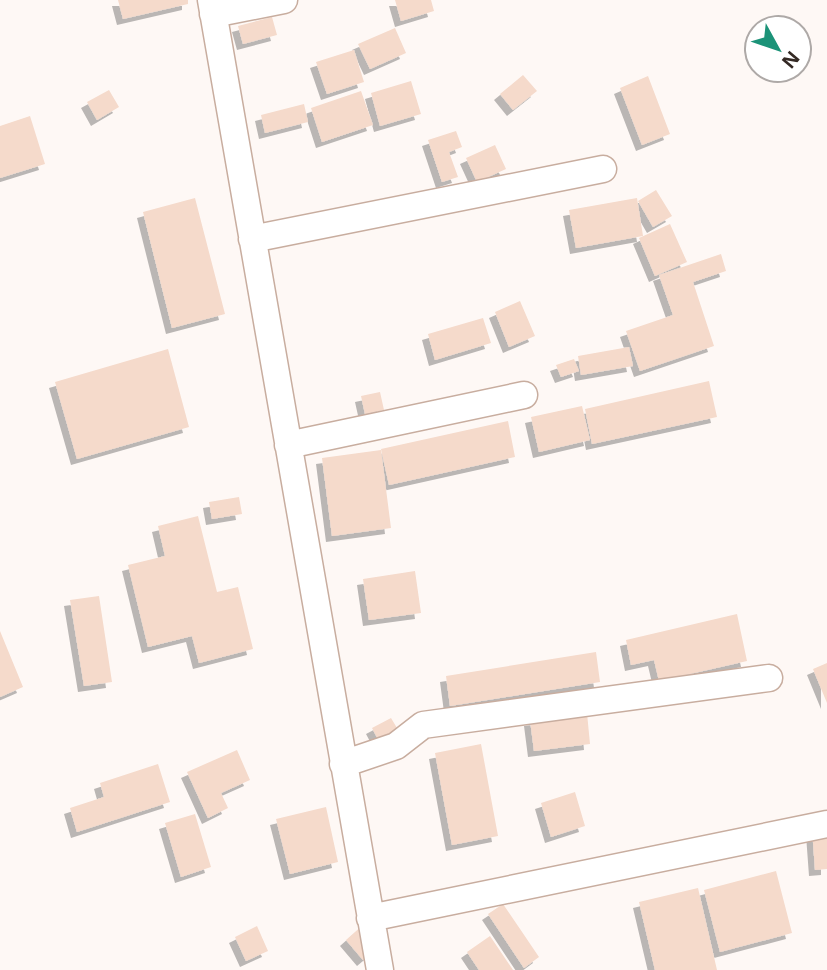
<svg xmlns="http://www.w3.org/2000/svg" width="827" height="970" font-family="'Open Sans',sans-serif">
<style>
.building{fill:#f5dacb;filter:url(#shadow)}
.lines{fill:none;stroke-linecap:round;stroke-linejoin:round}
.street-casing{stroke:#c8ad9f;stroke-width:29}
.street{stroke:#fff;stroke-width:26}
</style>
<defs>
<filter id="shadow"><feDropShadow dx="-6" dy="6" stdDeviation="0" flood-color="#0004"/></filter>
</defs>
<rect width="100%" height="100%" fill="#fef8f5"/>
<path class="building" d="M 118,0 L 188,0 L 188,4 L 123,19 Z
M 395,0 L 431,0 L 434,11 L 401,21 Z
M 272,17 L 277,35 L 243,44 L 238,26 Z
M 395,28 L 406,53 L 370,69 L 358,44 Z
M 354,50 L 364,82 L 327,94 L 316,62 Z
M 523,75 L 537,91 L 513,110 L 500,94 Z
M 648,76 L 670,134 L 642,145 L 620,88 Z
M 411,81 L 421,114 L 380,126 L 371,93 Z
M 109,90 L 119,107 L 97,120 L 87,102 Z
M 361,91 L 373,125 L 322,142 L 311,108 Z
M 304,104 L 308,122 L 265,133 L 261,115 Z
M 30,116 L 45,164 L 0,178 L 0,126 Z
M 456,131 L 462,147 L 449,152 L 458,177 L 442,182 L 428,140 Z
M 495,145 L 506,169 L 477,182 L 466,158 Z
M 656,190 L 672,216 L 653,227 L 638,201 Z
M 195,198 L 225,314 L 172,328 L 143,212 Z
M 637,198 L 643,236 L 576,248 L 569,210 Z
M 670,224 L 687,262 L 655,276 L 639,238 Z
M 721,254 L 726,271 L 693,282 L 714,346 L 640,371 L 626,331 L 673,315 L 659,275 Z
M 520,301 L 535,336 L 509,347 L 495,312 Z
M 483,318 L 491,343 L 435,360 L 428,334 Z
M 629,347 L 633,366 L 581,375 L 578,356 Z
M 168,349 L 189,427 L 77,459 L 55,382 Z
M 574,359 L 579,371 L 561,377 L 556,365 Z
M 709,381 L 717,417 L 592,444 L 585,409 Z
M 380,392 L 384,410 L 365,414 L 361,396 Z
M 582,406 L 590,440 L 539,452 L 531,417 Z
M 508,421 L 515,457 L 389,485 L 381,449 Z
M 381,450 L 391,528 L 332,536 L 322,458 Z
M 239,497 L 242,514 L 212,519 L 209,502 Z
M 198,516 L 217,592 L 238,587 L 253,649 L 199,663 L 192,636 L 148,647 L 128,565 L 165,556 L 158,526 Z
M 415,571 L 421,613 L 369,620 L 363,579 Z
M 99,596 L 112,682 L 84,686 L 70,600 Z
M 737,614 L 747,661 L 659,681 L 654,660 L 631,665 L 626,640 Z
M 0,631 L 23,687 L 0,697 Z
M 596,652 L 600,682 L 450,706 L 446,676 Z
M 827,663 L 827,703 L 813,669 Z
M 587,713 L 590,744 L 534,751 L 530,720 Z
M 391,718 L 400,733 L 380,743 L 372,728 Z
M 481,744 L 498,836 L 452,845 L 435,753 Z
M 237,750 L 250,780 L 221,793 L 228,808 L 208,818 L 187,772 Z
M 158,764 L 170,802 L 77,832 L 70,808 L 104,797 L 100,783 Z
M 575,792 L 585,826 L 551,837 L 541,803 Z
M 326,807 L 338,862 L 290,874 L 276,819 Z
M 195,814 L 211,867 L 181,877 L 165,823 Z
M 827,828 L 827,869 L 815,870 L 812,829 Z
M 776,871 L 792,933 L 720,952 L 704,890 Z
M 698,888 L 717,970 L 655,970 L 639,902 Z
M 503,904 L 539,957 L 524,968 L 488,914 Z
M 364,924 L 381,945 L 363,960 L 346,940 Z
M 257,926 L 268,951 L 246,961 L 235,937 Z
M 490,936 L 513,970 L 479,970 L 467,952 Z"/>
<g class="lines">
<defs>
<path id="street" d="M 211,0 L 380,970
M 213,14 L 284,0
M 252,239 L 603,169
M 288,445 L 524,395
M 343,764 L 396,746 L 423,725 L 769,678
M 370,918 L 827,824"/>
</defs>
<use href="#street" class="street-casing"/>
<use href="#street" class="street"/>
</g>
<g transform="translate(778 49) rotate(130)"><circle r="33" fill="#ffffff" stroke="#aea9a7" stroke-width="2"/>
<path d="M0-5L12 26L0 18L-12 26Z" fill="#1c9378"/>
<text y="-10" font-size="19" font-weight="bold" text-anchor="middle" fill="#342924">N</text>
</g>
</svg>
